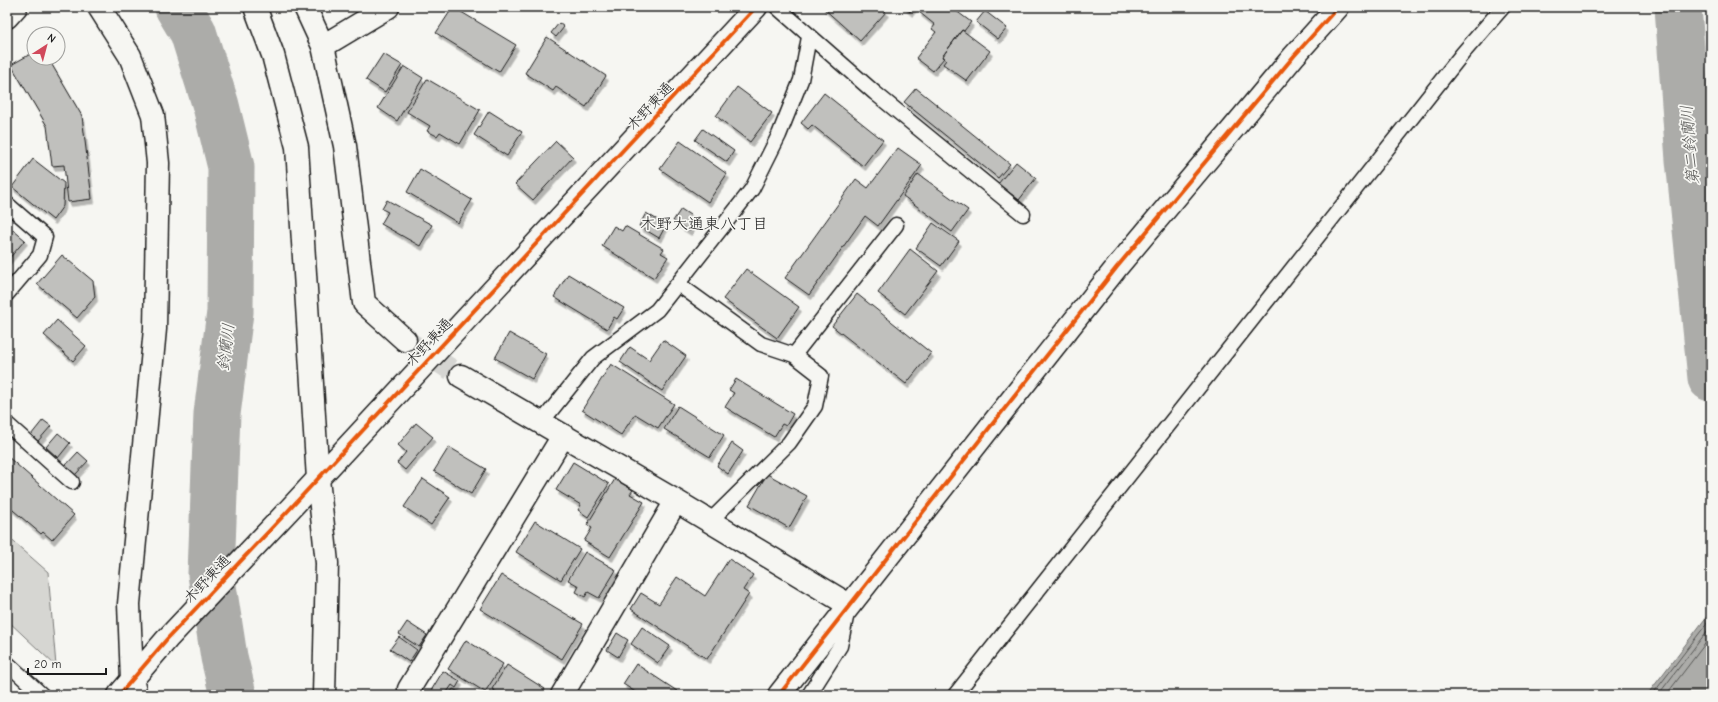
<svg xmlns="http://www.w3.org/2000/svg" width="1718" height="702" font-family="'Comic Neue','Klee One',sans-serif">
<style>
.green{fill:#d6d6d2;stroke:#797977}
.water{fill:#acaca9;stroke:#727271}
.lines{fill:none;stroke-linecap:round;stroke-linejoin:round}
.shore{stroke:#565654;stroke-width:1}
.river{stroke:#acaca9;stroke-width:47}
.building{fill:#c0c0bd;stroke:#1c1c1c;filter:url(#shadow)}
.street-tunnel{stroke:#d5d5d2;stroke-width:22;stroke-dasharray:22 11;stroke-linecap:butt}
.lane-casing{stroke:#1c1c1c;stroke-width:17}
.street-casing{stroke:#1c1c1c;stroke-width:25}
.secondary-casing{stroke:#1c1c1c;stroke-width:25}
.lane{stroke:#f6f6f2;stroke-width:14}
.street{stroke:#f6f6f2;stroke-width:22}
.secondary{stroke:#f6f6f2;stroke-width:22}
.cycleway-casing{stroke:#f6f6f2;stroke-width:6}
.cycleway{stroke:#e8590c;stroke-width:4}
.labels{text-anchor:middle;stroke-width:3.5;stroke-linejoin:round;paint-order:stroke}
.street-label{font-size:15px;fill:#1c1c1c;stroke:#f6f6f2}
.water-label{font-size:16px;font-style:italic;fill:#565654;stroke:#f6f6f2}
.neighbourhood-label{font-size:16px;fill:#1c1c1c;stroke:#f6f6f2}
</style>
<defs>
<filter id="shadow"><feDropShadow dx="2.5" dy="4.5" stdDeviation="0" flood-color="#0004"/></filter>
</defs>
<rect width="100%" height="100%" fill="#f6f6f2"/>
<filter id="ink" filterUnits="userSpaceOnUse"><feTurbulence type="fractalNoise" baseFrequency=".025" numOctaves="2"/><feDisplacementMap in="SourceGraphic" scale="8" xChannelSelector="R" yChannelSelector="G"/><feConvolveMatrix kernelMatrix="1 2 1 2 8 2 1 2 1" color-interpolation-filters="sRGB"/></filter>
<g filter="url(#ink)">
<path class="green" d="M 7,536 L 48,572 L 56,666 L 7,620 Z"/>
<path class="water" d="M 1711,611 L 1711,695 L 1647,695 Z"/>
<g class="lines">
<path class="shore" d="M 1652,695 L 1711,618
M 1658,695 L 1711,626
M 1666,695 L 1711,636"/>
<path class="river" d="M 178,7 L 193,32 L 216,106 L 231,167 L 230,312 L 217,414 L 211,574 L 224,657 L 233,695
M 1678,7 L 1689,160 L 1711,378"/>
</g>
<path class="building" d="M 453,7 L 516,45 L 499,72 L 436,33 Z
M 822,7 L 880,7 L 886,12 L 860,41 Z
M 904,7 L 914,7 L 910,12 Z
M 923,7 L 951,7 L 971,22 L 964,31 L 962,30 L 942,57 L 944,58 L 933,71 L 916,58 L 936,32 L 932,29 L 935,25 L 919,12 Z
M 985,11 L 1007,28 L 998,39 L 976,22 Z
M 559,23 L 564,27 L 556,37 L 551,33 Z
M 962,30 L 990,51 L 967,81 L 943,64 L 946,60 L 942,57 Z
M 547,37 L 606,76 L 586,107 L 556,87 L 553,91 L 525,73 Z
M 34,52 L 34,58 L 48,58 L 82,116 L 92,199 L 68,202 L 64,165 L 52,166 L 47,126 L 11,65 Z
M 383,54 L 402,65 L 385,92 L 366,80 Z
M 404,66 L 423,78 L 397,121 L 378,108 Z
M 427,79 L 480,110 L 460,144 L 440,132 L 437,136 L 427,131 L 430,126 L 407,112 Z
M 737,87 L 772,113 L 750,142 L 716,116 Z
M 916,88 L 1010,164 L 998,178 L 904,102 Z
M 824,93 L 883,140 L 863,166 L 812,125 L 808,129 L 801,123 Z
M 489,111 L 522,132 L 507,156 L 474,135 Z
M 703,129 L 734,151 L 727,162 L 695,140 Z
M 556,141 L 573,157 L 533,200 L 515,184 Z
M 680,141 L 727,174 L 708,202 L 660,169 Z
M 898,148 L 922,165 L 878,226 L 865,216 L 809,295 L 785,278 L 856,179 L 868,188 Z
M 33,159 L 64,183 L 63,206 L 53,220 L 12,187 Z
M 1016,162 L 1036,178 L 1019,200 L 998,184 Z
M 420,169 L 472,200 L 458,223 L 407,192 Z
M 918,174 L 968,210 L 952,232 L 903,196 Z
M 387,200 L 432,225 L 420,246 L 381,224 L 388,212 L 382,209 Z
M 681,209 L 696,219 L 689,231 L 673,221 Z
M 646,213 L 666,225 L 659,238 L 639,226 Z
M 933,223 L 959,241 L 941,266 L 916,248 Z
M 7,225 L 25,240 L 7,261 Z
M 614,226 L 622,231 L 625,226 L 664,249 L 661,253 L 668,257 L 654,278 L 602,246 Z
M 910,249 L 938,271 L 905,314 L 878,293 Z
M 62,255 L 93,281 L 95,297 L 77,318 L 37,284 Z
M 746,269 L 799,307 L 777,338 L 723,299 Z
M 568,274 L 624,308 L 617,319 L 614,317 L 607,329 L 554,297 Z
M 857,294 L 931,353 L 906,384 L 832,326 Z
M 57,320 L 86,346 L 73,361 L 44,335 Z
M 509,333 L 546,354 L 532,379 L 495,358 Z
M 663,340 L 686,356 L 662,391 L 620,362 L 630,347 L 649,360 Z
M 611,364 L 674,404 L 658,428 L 635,414 L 621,435 L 582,410 Z
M 736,379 L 793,414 L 786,426 L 782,424 L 774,437 L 725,407 L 734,393 L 729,390 Z
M 678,406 L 724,435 L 710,457 L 664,429 Z
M 43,420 L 51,426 L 38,441 L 31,435 Z
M 416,423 L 433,437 L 405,470 L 397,463 L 406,452 L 398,445 Z
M 58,433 L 70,443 L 58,458 L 46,447 Z
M 732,443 L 743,451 L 728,474 L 717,466 Z
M 449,447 L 486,469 L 471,494 L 434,471 Z
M 78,452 L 88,461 L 75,475 L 65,466 Z
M 7,456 L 74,515 L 52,540 L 43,532 L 41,534 L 7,505 L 8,499 L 7,498 Z
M 573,462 L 609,484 L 588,517 L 578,510 L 581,505 L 556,490 Z
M 767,474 L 807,496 L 789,528 L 749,505 Z
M 423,479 L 450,497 L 431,525 L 404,507 Z
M 615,479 L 633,490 L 630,494 L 644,502 L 610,557 L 584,541 L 592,528 L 587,525 Z
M 535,521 L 580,549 L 561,580 L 516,552 Z
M 585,552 L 616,570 L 599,598 L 588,592 L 585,597 L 576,592 L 579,586 L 568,580 Z
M 729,559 L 753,575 L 743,590 L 749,594 L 707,659 L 631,609 L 641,593 L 659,604 L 677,577 L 705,596 Z
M 501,575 L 583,624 L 562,659 L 480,609 Z
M 407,622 L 427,635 L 419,647 L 399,634 Z
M 642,627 L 670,646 L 658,663 L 631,644 Z
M 617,633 L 628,640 L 618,657 L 607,650 Z
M 399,637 L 417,650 L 409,662 L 390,649 Z
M 466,640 L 503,664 L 485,692 L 448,669 Z
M 636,664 L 677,691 L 675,695 L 640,695 L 623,684 Z
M 507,665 L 545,689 L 541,695 L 501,695 L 492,689 Z
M 443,671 L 460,681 L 456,688 L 452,685 L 445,695 L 432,695 L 429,694 Z
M 453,689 L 464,695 L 449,695 Z"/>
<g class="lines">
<path class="street-tunnel" d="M 405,340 L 461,376"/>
<defs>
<path id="lane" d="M 777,7 L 875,93 L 1023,214
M 7,204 L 45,237 L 40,255 L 7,294
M 678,284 L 761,344 L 794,355 L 821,376 L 815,406 L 789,443 L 710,521
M 794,355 L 896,225
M 541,423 L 593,358 L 657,310 L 752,189 L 779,135 L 801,80 L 809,37
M 7,424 L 72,482
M 7,663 L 42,695
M 809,695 L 840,646 L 847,613
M 955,695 L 1463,53 L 1503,7"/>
<path id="street" d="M 99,7 L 130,56 L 153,115 L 158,163 L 155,329 L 129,604 L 132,680 L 136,695
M 255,7 L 273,55 L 297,147 L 318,479 L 327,563 L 324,695
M 305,7 L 323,46 L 345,146 L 364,303 L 405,340
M 7,17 L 16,7
M 323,46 L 388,7
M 461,376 L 676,501 L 849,605
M 411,695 L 409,689 L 563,436
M 562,695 L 676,501
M 779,695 L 990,427 L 1117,267 L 1294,56 L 1338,7"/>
<path id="secondary" d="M 119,695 L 167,639 L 287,512 L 756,7"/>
</defs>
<use href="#lane" class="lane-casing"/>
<use href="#street" class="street-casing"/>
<use href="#secondary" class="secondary-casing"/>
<use href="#lane" class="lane"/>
<use href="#street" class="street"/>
<use href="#secondary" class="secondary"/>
<defs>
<path id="cycleway" d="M 119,695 L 167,639 L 287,512 L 756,7
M 779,695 L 990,427 L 1117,267 L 1294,56 L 1338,7"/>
</defs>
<use href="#cycleway" class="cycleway-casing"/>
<use href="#cycleway" class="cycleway"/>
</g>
</g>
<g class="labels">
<g class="street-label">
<text transform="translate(650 106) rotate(-47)" y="5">木野東通</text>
<text transform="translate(429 342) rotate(-47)" y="5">木野東通</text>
<text transform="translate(207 579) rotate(-47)" y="5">木野東通</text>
</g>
<g class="water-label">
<text transform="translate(1689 145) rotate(-95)" y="6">第二鈴蘭川</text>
<text transform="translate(225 347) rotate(-83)" y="6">鈴蘭川</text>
</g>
<g class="neighbourhood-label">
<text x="704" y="229">木野大通東八丁目</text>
</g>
</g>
<rect width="1718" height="702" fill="none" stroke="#f6f6f2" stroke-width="24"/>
<rect x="12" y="12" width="1694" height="678" fill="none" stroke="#1c1c1c" stroke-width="1.5" filter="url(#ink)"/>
<g transform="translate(46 46) rotate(36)"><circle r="19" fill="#f6f6f2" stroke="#9f9f9c"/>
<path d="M0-3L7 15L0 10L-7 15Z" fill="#d1495b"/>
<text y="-6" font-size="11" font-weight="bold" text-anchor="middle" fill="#1c1c1c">N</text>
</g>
<path d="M28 668v6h78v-6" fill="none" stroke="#1c1c1c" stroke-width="2"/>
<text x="34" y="668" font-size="12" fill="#1c1c1c" stroke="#f6f6f2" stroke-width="3" paint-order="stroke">20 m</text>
</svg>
